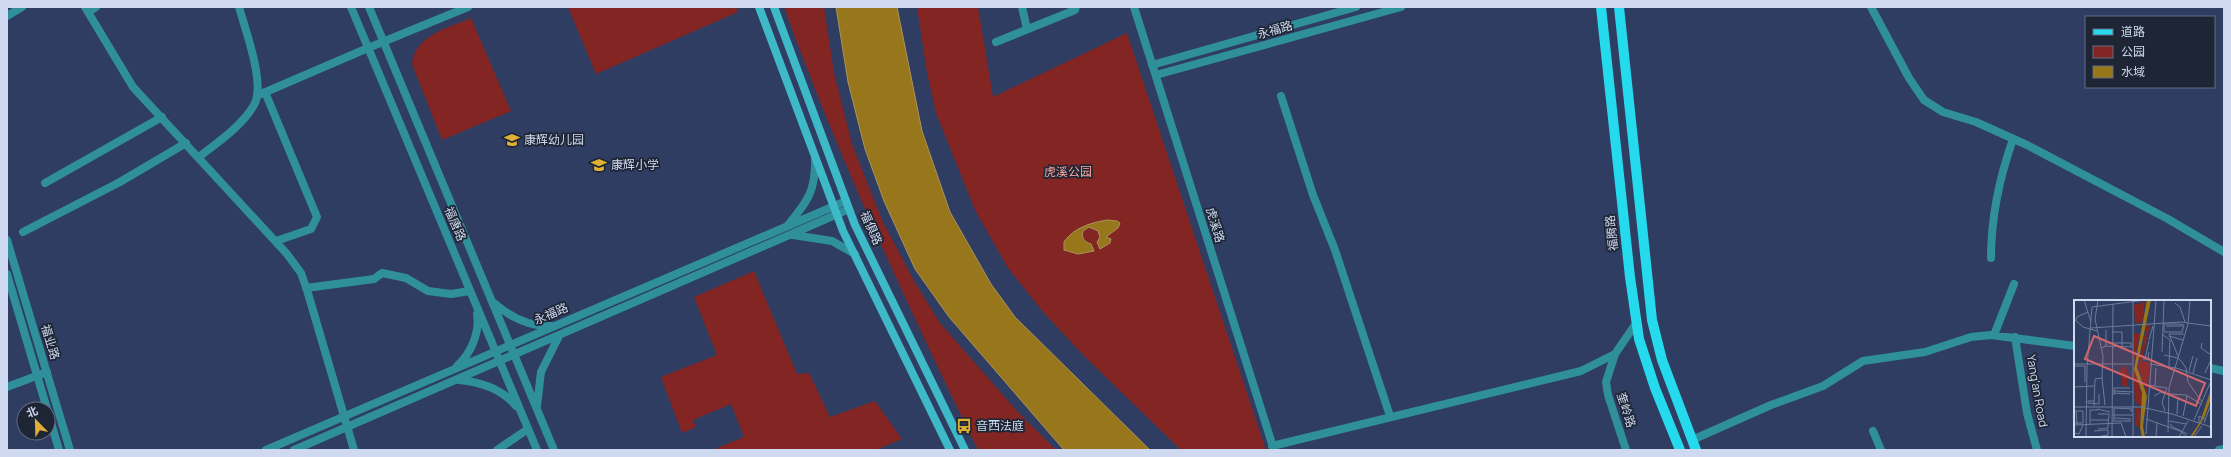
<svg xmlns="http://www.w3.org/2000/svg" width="2231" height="457" font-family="Manrope,'Noto Sans SC',sans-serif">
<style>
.green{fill:#832522}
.water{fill:#98761c;stroke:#a8945c}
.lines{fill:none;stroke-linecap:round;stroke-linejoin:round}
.minor{stroke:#2f909b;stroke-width:8}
.tertiary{stroke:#2f909b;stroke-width:8}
.secondary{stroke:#3eb9c7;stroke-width:8}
.primary{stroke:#26daed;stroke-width:10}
.labels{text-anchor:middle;stroke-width:3.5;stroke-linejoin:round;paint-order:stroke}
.street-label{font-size:12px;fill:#cfdaf0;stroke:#1e2535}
.poi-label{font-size:12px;fill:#cfdaf0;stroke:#1e2535;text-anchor:start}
.park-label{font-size:12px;fill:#fba79e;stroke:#1e2535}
.inset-road{fill:none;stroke:#6e7c9a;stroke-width:1}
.view{fill:#d4666e;fill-opacity:0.15;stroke:#d4666e;stroke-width:2}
.inset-edge{fill:none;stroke:#cfdaf0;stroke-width:2}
</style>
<rect width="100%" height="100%" fill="#2e3d61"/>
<path class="green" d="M 568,7 L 736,7 L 738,12 L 596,74 Z
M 784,7 L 824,7 L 834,73 L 852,144 L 882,220 L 914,281 L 940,323 L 1016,410 L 1056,450 L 978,450 C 907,305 839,159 784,7 Z
M 917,7 L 978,7 L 993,97 L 1127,33 L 1266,450 L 1181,450 L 1084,356 L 1043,312 L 1008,268 L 975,210 L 936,113 L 927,73 Z
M 471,18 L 511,111 L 442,140 L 412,64 C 415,35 448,28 471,18 Z
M 754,271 L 797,374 L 809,373 L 830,417 L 875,401 L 902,439 L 876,450 L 712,450 L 744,437 L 731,404 L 693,420 L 696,427 L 682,433 L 661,377 L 717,355 L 694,297 Z"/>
<path class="water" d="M 836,7 L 897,7 L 922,131 L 950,212 L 991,284 L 1015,317 L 1150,450 L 1064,450 L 949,317 L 915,269 L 884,201 L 865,149 L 848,82 Z
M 1108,220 L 1117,221 L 1120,223 L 1118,228 L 1106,237 L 1111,239 L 1110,243 L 1100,249 L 1097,242 L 1100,237 L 1098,231 L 1089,227 L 1083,231 C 1081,239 1085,242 1091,244 L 1094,251 L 1078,254 L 1064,250 L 1064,242 C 1073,228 1092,222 1108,220 Z"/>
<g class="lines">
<path class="minor" d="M 85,7 L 133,87 L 287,254 L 301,273 L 307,290 L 354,450
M 1022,7 L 1027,29
M 1134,7 L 1274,450
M 1871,7 L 1909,78 L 1924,100 L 1943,112 L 1976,122 L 2027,145 L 2168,219 L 2224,252
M 88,12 L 96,7
M 7,16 L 22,7
M 996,42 L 1075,10 L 1076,7
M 265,92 L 317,217 L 311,229 L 276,241
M 261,94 L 368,48
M 1281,96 L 1313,195 L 1335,250 L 1390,416
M 199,157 C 218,142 242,126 254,105 C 266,85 245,29 239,7
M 45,183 L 162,117
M 23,232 L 120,182 L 186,143
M 1991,258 C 1991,216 1999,179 2013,139
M 306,288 L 374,279 L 382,273 L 406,278 L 428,291 L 451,294 L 470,291
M 1994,335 L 2014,284
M 2015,337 L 2027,413 L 2037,450
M 1615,354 L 1606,382 L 1608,395 L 1626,450
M 2210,368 L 2224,371
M 7,387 L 47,372
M 1873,431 L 1881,450
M 1692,440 L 1771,405 L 1823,386 L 1863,361 L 1925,352 L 1971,337 L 1991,335 L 2075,346
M 1272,446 L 1581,371 L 1615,354 L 1637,322
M 497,450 L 528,429
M 2219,450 L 2224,449"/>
<path class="tertiary" d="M 351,7 L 537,450
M 369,7 L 554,450
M 368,48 L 468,7
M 1152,65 L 1356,7
M 1156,75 L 1401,7
M 788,225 C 808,201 816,190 815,158
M 793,235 L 832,241 L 855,254
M 7,240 L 70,450
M 7,274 L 47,409
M 494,303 C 510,317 530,327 552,326
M 457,366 C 471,354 480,332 477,314
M 459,380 C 481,382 502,389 516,406
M 537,406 L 541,372 L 559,336
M 48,412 L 59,450
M 266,450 L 846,201
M 294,450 L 849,209"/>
<path class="secondary" d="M 759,7 L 843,231 L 950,450
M 774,7 L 855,225 L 965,450"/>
<path class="primary" d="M 1601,7 L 1630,277 L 1639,339 L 1655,388 L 1680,450
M 1619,7 L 1652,320 L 1662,360 L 1696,450"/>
</g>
<defs>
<symbol id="school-bare" viewBox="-9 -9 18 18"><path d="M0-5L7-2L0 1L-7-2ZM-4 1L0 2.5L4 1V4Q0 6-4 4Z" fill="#e0b034" stroke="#1e2535" stroke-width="2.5" paint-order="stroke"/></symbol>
<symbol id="bus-bare" viewBox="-9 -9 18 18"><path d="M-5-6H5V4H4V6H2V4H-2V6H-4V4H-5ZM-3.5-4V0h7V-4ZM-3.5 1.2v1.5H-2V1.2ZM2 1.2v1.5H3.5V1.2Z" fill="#e0b034" stroke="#1e2535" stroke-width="2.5" paint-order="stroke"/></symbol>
</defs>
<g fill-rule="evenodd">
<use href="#school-bare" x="501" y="129" width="22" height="22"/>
<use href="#school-bare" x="588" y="154" width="22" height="22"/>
<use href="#bus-bare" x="953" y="415" width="22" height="22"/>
</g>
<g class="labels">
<g class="street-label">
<text transform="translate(1275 30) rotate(-16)" y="4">永福路</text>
<text transform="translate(455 224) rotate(67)" y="4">福唐路</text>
<text transform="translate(1215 225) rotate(73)" y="4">虎溪路</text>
<text transform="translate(871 228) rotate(66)" y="4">福俱路</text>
<text transform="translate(1612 233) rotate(-96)" y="4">福腾路</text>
<text transform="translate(551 314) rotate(-23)" y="4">永福路</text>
<text transform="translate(50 342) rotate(73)" y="4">福业路</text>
<text transform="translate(2037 391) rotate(80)" y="4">Yang'an Road</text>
<text transform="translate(1626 410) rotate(72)" y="4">奎岭路</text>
</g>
<g class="poi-label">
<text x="524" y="144">康辉幼儿园</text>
<text x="611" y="169">康辉小学</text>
<text x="976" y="430">音西法庭</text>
</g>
<g class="park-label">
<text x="1068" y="176">虎溪公园</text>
</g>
</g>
<g transform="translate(2074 300)">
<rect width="137" height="137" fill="#2e3d61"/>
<path d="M 71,2 L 68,23 L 61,23 L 60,5 ZM 73,24 L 76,24 L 68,62 L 76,62 L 73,93 L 64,67 ZM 60,33 L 66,34 L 59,66 L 68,95 L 67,106 L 61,102 L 59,64 ZM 49,66 L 52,66 L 53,74 L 55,75 L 56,77 L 53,77 L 54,86 L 48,86 L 48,76 L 43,75 L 48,74 L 45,69 L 48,69 ZM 62,108 L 67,109 L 65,127 L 61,125 Z" fill="#832522"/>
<path d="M 73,0 L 77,0 L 63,67 L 73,96 L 69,126 L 71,137 L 68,137 L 66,128 L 68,93 L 60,69 ZM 137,89 L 137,99 L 131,116 L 120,135 L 116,137 L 126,122 Z" fill="#98761c"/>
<path class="inset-road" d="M 10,0 L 17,22M 101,3 L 106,7 L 111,22M 0,19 L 9,27 L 23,31M 2,20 L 3,17 L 14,12M 90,24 L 105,24 L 110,25 L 108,32 L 90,32 ZM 92,26 L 109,26M 17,28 L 106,22 L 137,26M 38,32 L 48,32 L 48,47M 88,34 L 96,40 L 95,66M 95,36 L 109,40M 75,40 L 79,26M 38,43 L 57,43 L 57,47M 128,43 L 127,48 L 137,55M 31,46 L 59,47M 27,48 L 32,46 L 32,30M 88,52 L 90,0M 90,55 L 104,58 L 108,62 L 112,68 L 114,82 L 128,102M 104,56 L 95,34 L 110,34M 69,59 L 74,59 L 75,52M 71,59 L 75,41M 0,64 L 58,64M 76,64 L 102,68 L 137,80M 0,66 L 11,66 L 11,82M 115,71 L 119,56M 119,73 L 123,58M 131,73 L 136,62M 28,78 L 31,105M 74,85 L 93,88M 81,86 L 82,68M 0,87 L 20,86M 40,91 L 59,92M 40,93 L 56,94M 95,94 L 112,95 L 127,104M 40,95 L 40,88 L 56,88M 80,96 L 87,92 L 91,94M 20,101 L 14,101 L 14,103 L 25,104 L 25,94M 20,106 L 21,79 L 28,78 L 29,56 L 21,19 L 24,0M 0,107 L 67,107 L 98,114 L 137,127M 23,109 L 36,112M 0,111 L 9,111 L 9,123 L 0,123M 2,111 L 3,124M 91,111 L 88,102 L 93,88M 24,114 L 35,114 L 34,124M 103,114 L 104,97M 38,115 L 59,115M 109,116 L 113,96M 40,118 L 57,119M 72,119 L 106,131 L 113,137M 16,120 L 34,120M 120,120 L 137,81M 40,121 L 57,121M 95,121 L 112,124M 40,122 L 40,108 L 58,109 L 57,112M 47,123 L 52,137M 125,123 L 125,116 L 131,119M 130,123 L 137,104M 97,124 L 97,126 L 113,134M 0,125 L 47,123M 16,125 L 16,110 L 24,110M 24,129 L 34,128 L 34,124M 20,131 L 34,130 L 34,135 L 23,137M 94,132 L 95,88 L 114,24 L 116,0M 0,133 L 5,134 L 9,125M 72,134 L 82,0M 12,137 L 13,67 L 18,7 L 71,0M 38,137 L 39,4M 59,137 L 59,0M 82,137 L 83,123M 105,137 L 114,121M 120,137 L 128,126"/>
<path class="view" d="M 20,36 L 131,83 L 122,106 L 11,59 Z"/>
<rect width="137" height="137" class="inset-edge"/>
</g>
<rect width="2231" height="457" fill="none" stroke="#cfdaf0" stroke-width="16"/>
<rect x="2085" y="16" width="130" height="72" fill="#1e2535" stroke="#656d80"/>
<rect x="2093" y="29" width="20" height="6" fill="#26daed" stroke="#656d80"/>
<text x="2121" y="36" font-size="12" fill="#cfdaf0">道路</text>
<rect x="2093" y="46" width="20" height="12" fill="#832522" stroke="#656d80"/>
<text x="2121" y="56" font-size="12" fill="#cfdaf0">公园</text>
<rect x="2093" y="66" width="20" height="12" fill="#98761c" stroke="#656d80"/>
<text x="2121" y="76" font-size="12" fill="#cfdaf0">水域</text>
<g transform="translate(36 421) rotate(337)"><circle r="19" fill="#1e2535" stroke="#656d80"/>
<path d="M0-3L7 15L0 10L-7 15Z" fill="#e0b034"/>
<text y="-6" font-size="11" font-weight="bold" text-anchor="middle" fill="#cfdaf0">北</text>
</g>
</svg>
